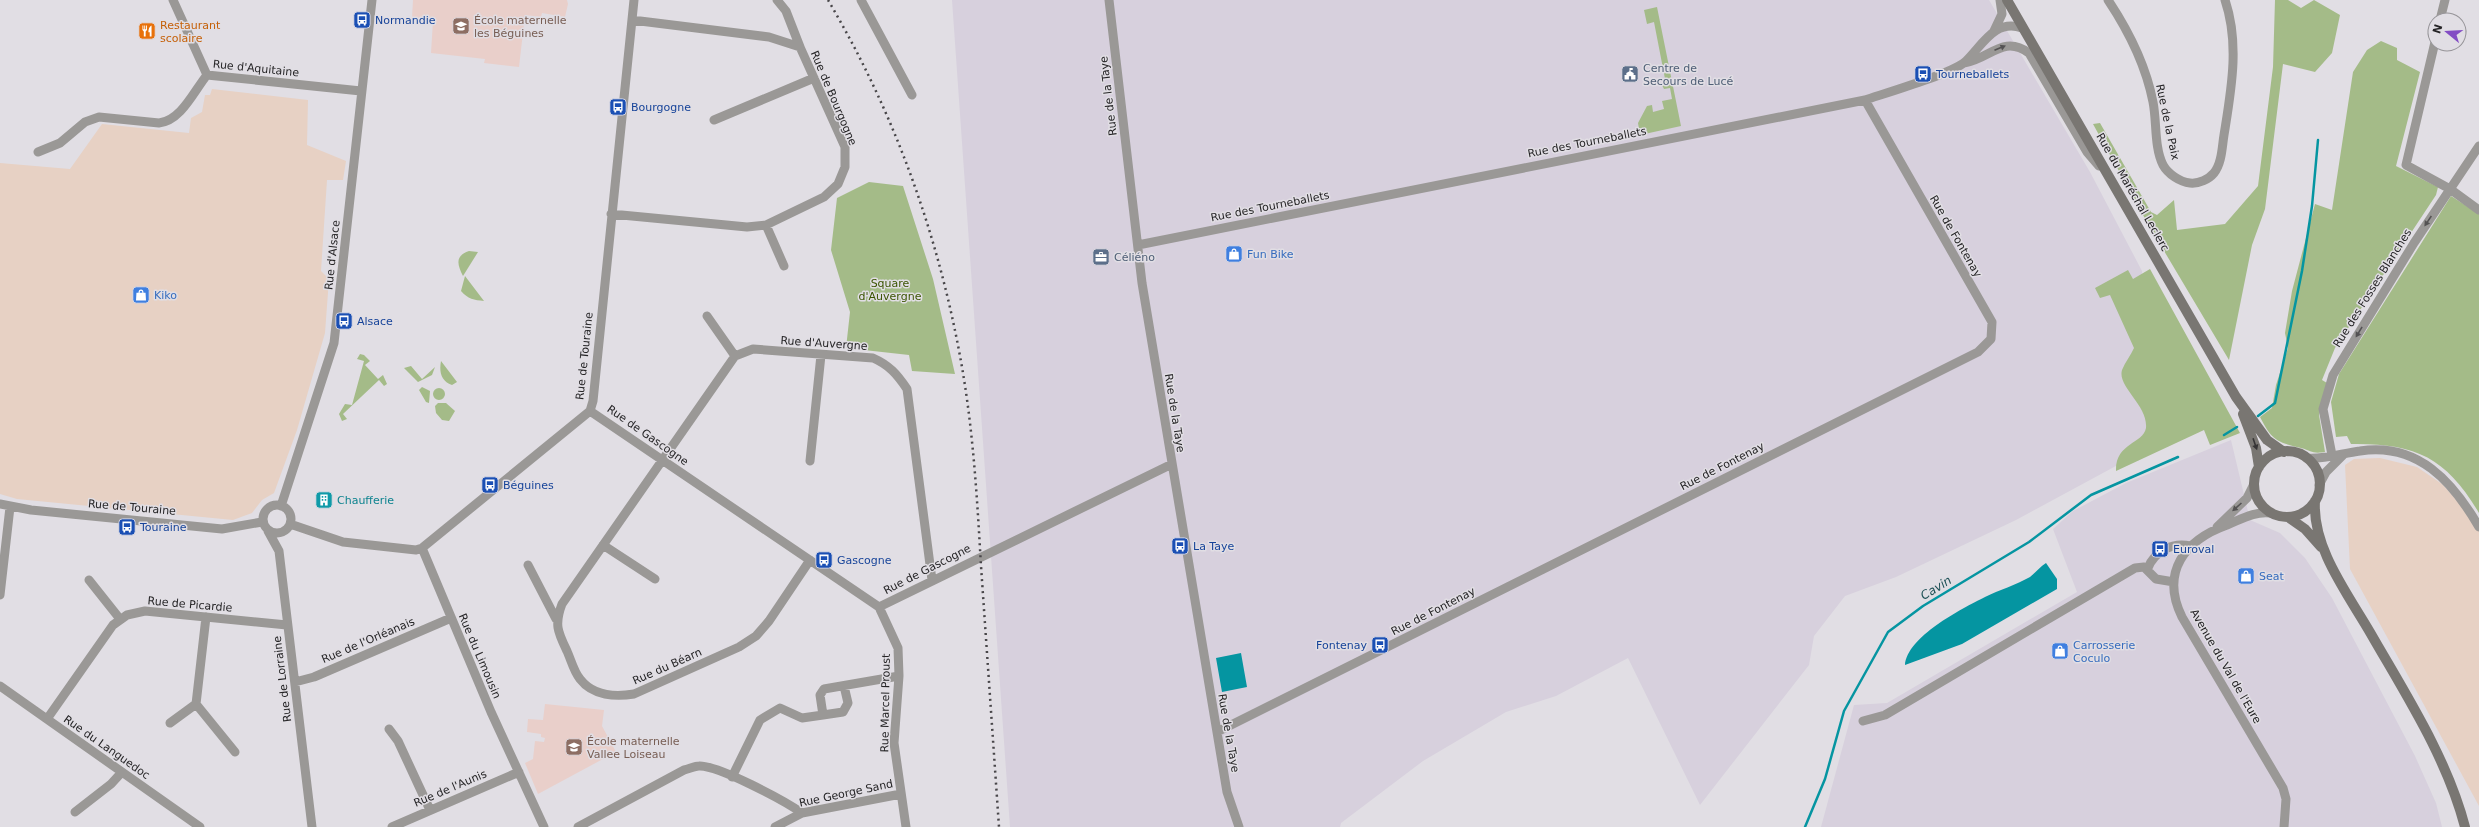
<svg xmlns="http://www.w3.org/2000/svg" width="2479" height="827" font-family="'DejaVu Sans',sans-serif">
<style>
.commercial{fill:#e7d1c4}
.built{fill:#d7d0dd}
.education{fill:#e9cfca}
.green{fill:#a4bb88}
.water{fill:#0595a1}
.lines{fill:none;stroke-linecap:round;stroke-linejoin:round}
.stream{stroke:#0595a1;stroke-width:2.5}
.street{stroke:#9a9896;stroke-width:9}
.secondary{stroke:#797672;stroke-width:10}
.rail{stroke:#484649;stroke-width:2.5;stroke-dasharray:2 4;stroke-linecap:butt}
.oneway{fill:#545253}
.oneway2{fill:#363435}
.labels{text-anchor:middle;stroke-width:3;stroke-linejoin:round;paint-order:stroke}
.transit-label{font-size:11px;fill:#164399;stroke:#e1dee4;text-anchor:start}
.education-label{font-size:11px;fill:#785e54;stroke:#e1dee4;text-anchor:start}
.food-label{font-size:11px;fill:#c56008;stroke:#e1dee4;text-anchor:start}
.street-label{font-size:11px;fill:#252426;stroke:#e1dee4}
.service-label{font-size:11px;fill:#4e5e75;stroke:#e1dee4;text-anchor:start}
.shop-label{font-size:11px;fill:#366cbe;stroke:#e1dee4;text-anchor:start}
.park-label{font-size:11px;fill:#3a5400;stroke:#e1dee4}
.culture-label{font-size:11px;fill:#0d838f;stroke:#e1dee4;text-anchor:start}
.water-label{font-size:12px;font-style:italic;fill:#205257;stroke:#e1dee4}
</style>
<rect width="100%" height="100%" fill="#e1dee4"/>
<path class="commercial" d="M 212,89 L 308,100 L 307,145 L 346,161 L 343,180 L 327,180 L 321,271 L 329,279 L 325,333 L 297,430 L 274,493 L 262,500 L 252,513 L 233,520 L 17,499 L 0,494 L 0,163 L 70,169 L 102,124 L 189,133 L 191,118 L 202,112 L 205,95 L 210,95 Z
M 2380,458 L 2417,467 L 2442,484 L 2479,525 L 2479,806 L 2350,569 L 2345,465 L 2354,459 Z"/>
<path class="built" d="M 952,0 L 1989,0 L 2090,172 L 2142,271 L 2151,447 L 2016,520 L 1896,577 L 1845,596 L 1814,636 L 1809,665 L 1700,805 L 1628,658 L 1556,696 L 1506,712 L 1423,761 L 1341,823 L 1340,827 L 1010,827 Z
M 2231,440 L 2250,520 L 2280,533 L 2305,558 L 2332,598 L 2415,756 L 2436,803 L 2442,827 L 1821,827 L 1854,705 L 1887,703 L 2077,592 L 2053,529 L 2073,511 L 2126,483 Z"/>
<path class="education" d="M 413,0 L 567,0 L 568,4 L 565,17 L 542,13 L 541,17 L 525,15 L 519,67 L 484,63 L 485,59 L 431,53 L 433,21 L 412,18 Z
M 545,704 L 604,710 L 602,726 L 616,752 L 538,794 L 525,763 L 533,759 L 535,741 L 544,742 L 545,738 L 541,737 L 541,734 L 527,732 L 528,719 L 543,720 Z"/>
<path class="green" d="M 2275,0 L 2288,0 L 2301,8 L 2314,0 L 2340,15 L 2332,53 L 2315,72 L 2283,64 L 2265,209 L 2252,245 L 2229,360 L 2148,224 L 2093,124 L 2100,123 L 2151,212 L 2157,215 L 2174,200 L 2177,230 L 2225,224 L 2258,186 L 2273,67 Z
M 1657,7 L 1681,126 L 1640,135 L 1638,123 L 1647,106 L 1652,105 L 1653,112 L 1664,109 L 1662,101 L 1672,99 L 1670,88 L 1664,89 L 1662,85 L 1666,84 L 1654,22 L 1647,24 L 1644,10 Z
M 2381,41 L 2397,48 L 2397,60 L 2420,72 L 2396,166 L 2438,187 L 2436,195 L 2335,348 L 2322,380 L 2327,383 L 2319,415 L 2325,452 C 2312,454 2312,451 2301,448 C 2276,442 2272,440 2260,417 L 2272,408 L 2276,385 L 2288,348 L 2285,333 L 2292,291 L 2315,204 L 2332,210 L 2353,72 L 2367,50 Z
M 869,182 L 903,186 L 933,279 L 955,374 L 912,371 L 909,355 L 846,348 L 850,312 L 831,250 L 837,198 Z
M 2451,196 L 2479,214 L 2479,513 C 2446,457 2415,443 2351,444 L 2347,436 L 2336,437 L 2331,402 L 2339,374 Z
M 469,251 L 478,252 L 463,276 C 457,264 455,256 469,251 Z
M 2150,269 L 2240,433 L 2210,445 L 2204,430 L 2116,471 C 2115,443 2143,444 2146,428 C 2148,405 2117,387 2122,370 C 2125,362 2131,355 2134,348 L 2110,295 L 2100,298 L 2095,288 L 2128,270 L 2133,279 Z
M 465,276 L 484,301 C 474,300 468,299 461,291 Z
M 360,354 L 364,355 L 370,361 L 365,365 L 378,379 L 383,375 L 387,384 L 384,386 L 379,380 L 343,414 L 347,419 L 342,421 L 339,414 L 345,404 L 352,405 L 364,361 L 357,359 Z
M 441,361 L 457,382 L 452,385 C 441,381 439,372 441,361 Z
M 411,366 L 422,379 L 435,367 L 432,375 L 418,382 L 404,368 Z
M 422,387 L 430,391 L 429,403 L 426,402 L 419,390 Z
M433 394a6 6 0 1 1 12 0a6 6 0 1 1-12 0Z
M 438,403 L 446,403 L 455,411 L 449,421 L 442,420 L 436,413 L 435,406 Z"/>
<path class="water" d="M 2046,563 L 2057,579 L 2057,589 L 1962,644 L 1905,665 C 1907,637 1961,609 1985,597 C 1999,590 2016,585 2030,577 C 2035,573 2040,567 2046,563 Z
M 1241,653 L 1247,687 L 1222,692 L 1216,658 Z"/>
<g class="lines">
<path class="stream" d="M 2258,416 L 2275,403 L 2302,271 L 2312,206 L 2318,140
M 2224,435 L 2237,427
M 1805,827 L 1825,779 L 1844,711 L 1888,632 L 1923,606 L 2029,542 L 2091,495 L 2178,457"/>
<path class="street" d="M 173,0 L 207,75
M 777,0 L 786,11 L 800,47
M 861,0 L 912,95
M 1109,0 L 1142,283 L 1227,792 L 1239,827
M 2108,0 C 2128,30 2146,66 2153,102 C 2157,122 2154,147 2163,165 C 2168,174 2180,182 2190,183 C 2199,184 2209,179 2214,173 C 2222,163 2222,147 2224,135 C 2231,91 2240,44 2225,0
M 2440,20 L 2445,0
M 1994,31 L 2002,14 L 2000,0
M 2435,42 L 2406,165 L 2450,189 L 2479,210
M 1964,63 C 1990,59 2003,34 2029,53 L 2087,152 L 2099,166
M 207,75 L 361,91
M 714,120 L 814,78
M 38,152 L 60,143 L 85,122 L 99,117 L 159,123 C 181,121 194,91 207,75
M 611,214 L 747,227 L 766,225 L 824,197 L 838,184 L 845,167 L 845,147 L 800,47 L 769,37 L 632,20
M 766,225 L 784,266
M 1138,245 L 1865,100 C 1886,93 1951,74 1965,62 C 1982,46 1995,18 2022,28
M 707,316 L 735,356
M 590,411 L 879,607
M 2332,455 L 2323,409 L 2333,375 L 2414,243 L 2479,146
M 2306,458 C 2323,460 2343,453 2360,451 C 2418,442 2453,482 2479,527
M 810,461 L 821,355
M 2319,485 L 2326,472 L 2343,455
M 0,504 L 31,510 L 222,529 L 262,522
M263 519a14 14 0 1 1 28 0a14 14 0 1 1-28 0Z
M 281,506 L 334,343 L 372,0
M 2271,513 C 2254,511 2242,519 2227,525 C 2185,540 2160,572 2182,617 L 2283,788 L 2286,799 L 2284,827
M 290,524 L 343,542 L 416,550 L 422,548 L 590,411 L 593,401 L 634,0
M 2217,527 L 2247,498 L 2254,484
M 268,531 L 279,551 L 312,827
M 603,545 L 655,579
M 422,548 L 491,712 L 544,827
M 810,560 L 769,621 L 756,636 L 739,647 L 634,694 C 616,697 593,696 580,679 C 574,672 571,660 567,651 C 558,632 554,625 562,604 L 735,356 L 753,349 L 873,358 C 889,365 897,374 907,389 L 932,580
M 528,565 L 556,619
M 2148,568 C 2154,552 2172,542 2190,546
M 89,580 L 120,619
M 0,595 L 10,507
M 879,607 L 1172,464
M 879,607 L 898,648 L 899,676 L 894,743 L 906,827
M 206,617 L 196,704 L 235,752
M 295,682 L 314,677 L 451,618
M 0,686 L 200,827
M 823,715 L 843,712 L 848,703 L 844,686
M 47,719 L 113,625 L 127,615 L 145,611 L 287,625
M 1863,721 L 1885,715 L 2135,568 L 2144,567 L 2156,579 L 2174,582
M 170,723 L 196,704
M 389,729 L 398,741 L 430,810
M 1217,732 L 1978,352 L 1991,339 L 1992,322 L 1865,100
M 732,777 L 760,720 L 780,708 L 802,718 L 823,715 L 820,695 L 824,689 L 899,676
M 75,812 L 111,784 L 122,772
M 392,827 L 519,772
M 578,827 L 684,770 C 689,769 695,766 699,766 C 718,765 785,801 802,813
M 775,827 L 802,813 L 901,794"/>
<path class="secondary" d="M 2007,0 L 2236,397 L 2267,440 L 2284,452
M 2243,414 L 2256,448 L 2259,467
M2254 484a33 33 0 1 1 66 0a33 33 0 1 1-66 0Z
M 2315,501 C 2312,548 2348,594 2371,634 C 2406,695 2447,758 2465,827
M 2288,517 L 2305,529 L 2321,547"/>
<path class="rail" d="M 828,0 C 893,110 937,231 960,356 C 973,426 977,496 981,566 C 987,653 993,740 999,827"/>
</g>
<defs><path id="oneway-solid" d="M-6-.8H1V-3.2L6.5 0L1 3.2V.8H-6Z"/></defs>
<g class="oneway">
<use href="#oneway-solid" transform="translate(2000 48) rotate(-23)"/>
<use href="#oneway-solid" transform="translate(2428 221) rotate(124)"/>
<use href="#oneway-solid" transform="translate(2359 332) rotate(121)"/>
<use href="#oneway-solid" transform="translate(2237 507) rotate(138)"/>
</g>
<use class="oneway2" href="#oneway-solid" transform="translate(2255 444) rotate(71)"/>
<defs>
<symbol id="bus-square" viewBox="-11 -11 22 22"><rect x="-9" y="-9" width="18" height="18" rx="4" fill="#1a4fb4" stroke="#e1dee4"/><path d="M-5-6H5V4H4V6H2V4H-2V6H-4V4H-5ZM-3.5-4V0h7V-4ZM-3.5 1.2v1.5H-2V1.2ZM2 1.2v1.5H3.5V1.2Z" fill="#fff"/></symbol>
<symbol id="school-square" viewBox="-11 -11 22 22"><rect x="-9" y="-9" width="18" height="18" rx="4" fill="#8d6e63" stroke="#e1dee4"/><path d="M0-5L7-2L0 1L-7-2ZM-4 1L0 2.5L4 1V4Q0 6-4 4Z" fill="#fff"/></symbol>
<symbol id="restaurant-square" viewBox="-11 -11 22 22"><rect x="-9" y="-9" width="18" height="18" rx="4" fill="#e8710a" stroke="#e1dee4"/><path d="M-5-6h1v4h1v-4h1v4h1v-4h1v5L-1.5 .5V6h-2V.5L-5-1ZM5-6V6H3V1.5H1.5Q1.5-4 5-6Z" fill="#fff"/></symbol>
<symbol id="civic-square" viewBox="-11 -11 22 22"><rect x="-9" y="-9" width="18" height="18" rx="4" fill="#5c6f8a" stroke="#e1dee4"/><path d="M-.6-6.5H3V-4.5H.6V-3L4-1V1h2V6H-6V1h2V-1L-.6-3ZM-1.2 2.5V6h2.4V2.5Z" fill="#fff"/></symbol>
<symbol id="shop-square" viewBox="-11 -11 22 22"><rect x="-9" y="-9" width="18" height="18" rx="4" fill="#3f7fe0" stroke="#e1dee4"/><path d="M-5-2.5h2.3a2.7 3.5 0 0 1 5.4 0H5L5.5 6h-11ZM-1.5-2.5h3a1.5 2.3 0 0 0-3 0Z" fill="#fff"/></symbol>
<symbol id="office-square" viewBox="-11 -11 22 22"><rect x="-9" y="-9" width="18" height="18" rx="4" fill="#5c6f8a" stroke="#e1dee4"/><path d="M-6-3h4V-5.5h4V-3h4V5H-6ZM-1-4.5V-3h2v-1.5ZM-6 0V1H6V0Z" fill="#fff"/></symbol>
<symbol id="building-square" viewBox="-11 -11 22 22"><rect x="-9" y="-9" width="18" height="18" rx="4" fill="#0f9aa8" stroke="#e1dee4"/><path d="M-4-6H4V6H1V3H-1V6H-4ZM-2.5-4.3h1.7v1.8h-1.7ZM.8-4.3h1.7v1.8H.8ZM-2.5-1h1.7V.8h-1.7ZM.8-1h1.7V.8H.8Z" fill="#fff"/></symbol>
</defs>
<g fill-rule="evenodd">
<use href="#bus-square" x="352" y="10" width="20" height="20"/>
<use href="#school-square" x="451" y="16" width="20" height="20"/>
<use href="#restaurant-square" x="137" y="21" width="20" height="20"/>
<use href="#civic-square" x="1620" y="64" width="20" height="20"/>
<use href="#bus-square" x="1913" y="64" width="20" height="20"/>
<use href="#bus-square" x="608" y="97" width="20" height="20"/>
<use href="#shop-square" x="1224" y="244" width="20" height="20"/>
<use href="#office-square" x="1091" y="247" width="20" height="20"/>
<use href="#shop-square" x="131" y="285" width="20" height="20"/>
<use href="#bus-square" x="334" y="311" width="20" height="20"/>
<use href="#bus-square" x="480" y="475" width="20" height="20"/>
<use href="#building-square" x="314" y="490" width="20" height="20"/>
<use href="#bus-square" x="117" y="517" width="20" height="20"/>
<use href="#bus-square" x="1170" y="536" width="20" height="20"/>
<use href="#bus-square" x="2150" y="539" width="20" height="20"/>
<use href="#bus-square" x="814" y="550" width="20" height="20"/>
<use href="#shop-square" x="2236" y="566" width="20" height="20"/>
<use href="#bus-square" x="1370" y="635" width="20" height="20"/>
<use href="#shop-square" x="2050" y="641" width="20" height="20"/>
<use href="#school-square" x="564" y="737" width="20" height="20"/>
</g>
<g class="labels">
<g class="transit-label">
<text x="375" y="24">Normandie</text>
<text x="1936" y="78">Tourneballets</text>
<text x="631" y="111">Bourgogne</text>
<text x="357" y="325">Alsace</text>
<text x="503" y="489">Béguines</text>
<text x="140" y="531">Touraine</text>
<text x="1193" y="550">La Taye</text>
<text x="2173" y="553">Euroval</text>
<text x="837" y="564">Gascogne</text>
<text x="1367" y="649" text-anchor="end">Fontenay</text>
</g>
<g class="education-label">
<text x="474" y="24">École maternelle<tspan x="474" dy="13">les Béguines</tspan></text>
<text x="587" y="745">École maternelle<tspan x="587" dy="13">Vallee Loiseau</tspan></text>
</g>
<g class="food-label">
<text x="160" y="29">Restaurant<tspan x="160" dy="13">scolaire</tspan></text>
</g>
<g class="street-label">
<text transform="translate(256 68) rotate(6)" y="4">Rue d'Aquitaine</text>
<text transform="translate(1108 96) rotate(-97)" y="4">Rue de la Taye</text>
<text transform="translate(834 98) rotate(67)" y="4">Rue de Bourgogne</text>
<text transform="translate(2168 122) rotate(78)" y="4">Rue de la Paix</text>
<text transform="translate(1587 142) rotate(-11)" y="4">Rue des Tourneballets</text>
<text transform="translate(2133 192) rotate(60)" y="4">Rue du Maréchal Leclerc</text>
<text transform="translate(1270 206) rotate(-11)" y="4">Rue des Tourneballets</text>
<text transform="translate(1956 236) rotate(60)" y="4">Rue de Fontenay</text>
<text transform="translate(332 255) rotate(-84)" y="4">Rue d'Alsace</text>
<text transform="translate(2372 288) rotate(-58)" y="4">Rue des Fosses Blanches</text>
<text transform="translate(824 343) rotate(4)" y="4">Rue d'Auvergne</text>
<text transform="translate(584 356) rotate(-84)" y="4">Rue de Touraine</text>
<text transform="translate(1175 413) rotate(81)" y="4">Rue de la Taye</text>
<text transform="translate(648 435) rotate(35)" y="4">Rue de Gascogne</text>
<text transform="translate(1722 466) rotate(-27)" y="4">Rue de Fontenay</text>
<text transform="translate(132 507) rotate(5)" y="4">Rue de Touraine</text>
<text transform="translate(927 569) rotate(-27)" y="4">Rue de Gascogne</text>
<text transform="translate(190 604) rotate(5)" y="4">Rue de Picardie</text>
<text transform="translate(1433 611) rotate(-27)" y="4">Rue de Fontenay</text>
<text transform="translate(368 640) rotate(-23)" y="4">Rue de l'Orléanais</text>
<text transform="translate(480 656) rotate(67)" y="4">Rue du Limousin</text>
<text transform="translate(667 666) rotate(-24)" y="4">Rue du Béarn</text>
<text transform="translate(2226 666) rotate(60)" y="4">Avenue du Val de l'Eure</text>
<text transform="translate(282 679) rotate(-97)" y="4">Rue de Lorraine</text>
<text transform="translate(885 703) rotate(-89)" y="4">Rue Marcel Proust</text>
<text transform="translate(1229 733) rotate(80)" y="4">Rue de la Taye</text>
<text transform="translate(107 747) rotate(35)" y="4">Rue du Languedoc</text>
<text transform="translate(450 788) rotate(-23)" y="4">Rue de l'Aunis</text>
<text transform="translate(846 793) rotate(-12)" y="4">Rue George Sand</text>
</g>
<g class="service-label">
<text x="1643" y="72">Centre de<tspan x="1643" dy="13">Secours de Lucé</tspan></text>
<text x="1114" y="261">Céliéno</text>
</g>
<g class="shop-label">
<text x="1247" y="258">Fun Bike</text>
<text x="154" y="299">Kiko</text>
<text x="2259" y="580">Seat</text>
<text x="2073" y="649">Carrosserie<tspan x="2073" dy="13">Coculo</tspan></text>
</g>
<g class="park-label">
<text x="890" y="287">Square<tspan x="890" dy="13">d'Auvergne</tspan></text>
</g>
<g class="culture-label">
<text x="337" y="504">Chaufferie</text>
</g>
<g class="water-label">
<text transform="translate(1936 588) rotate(-32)" y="4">Cavin</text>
</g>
</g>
<g transform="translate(2447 32) rotate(288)"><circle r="19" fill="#e1dee4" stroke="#969498"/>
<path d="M0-3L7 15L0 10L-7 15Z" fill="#834dc4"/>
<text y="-6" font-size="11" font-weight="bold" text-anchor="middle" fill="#252426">N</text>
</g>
</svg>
